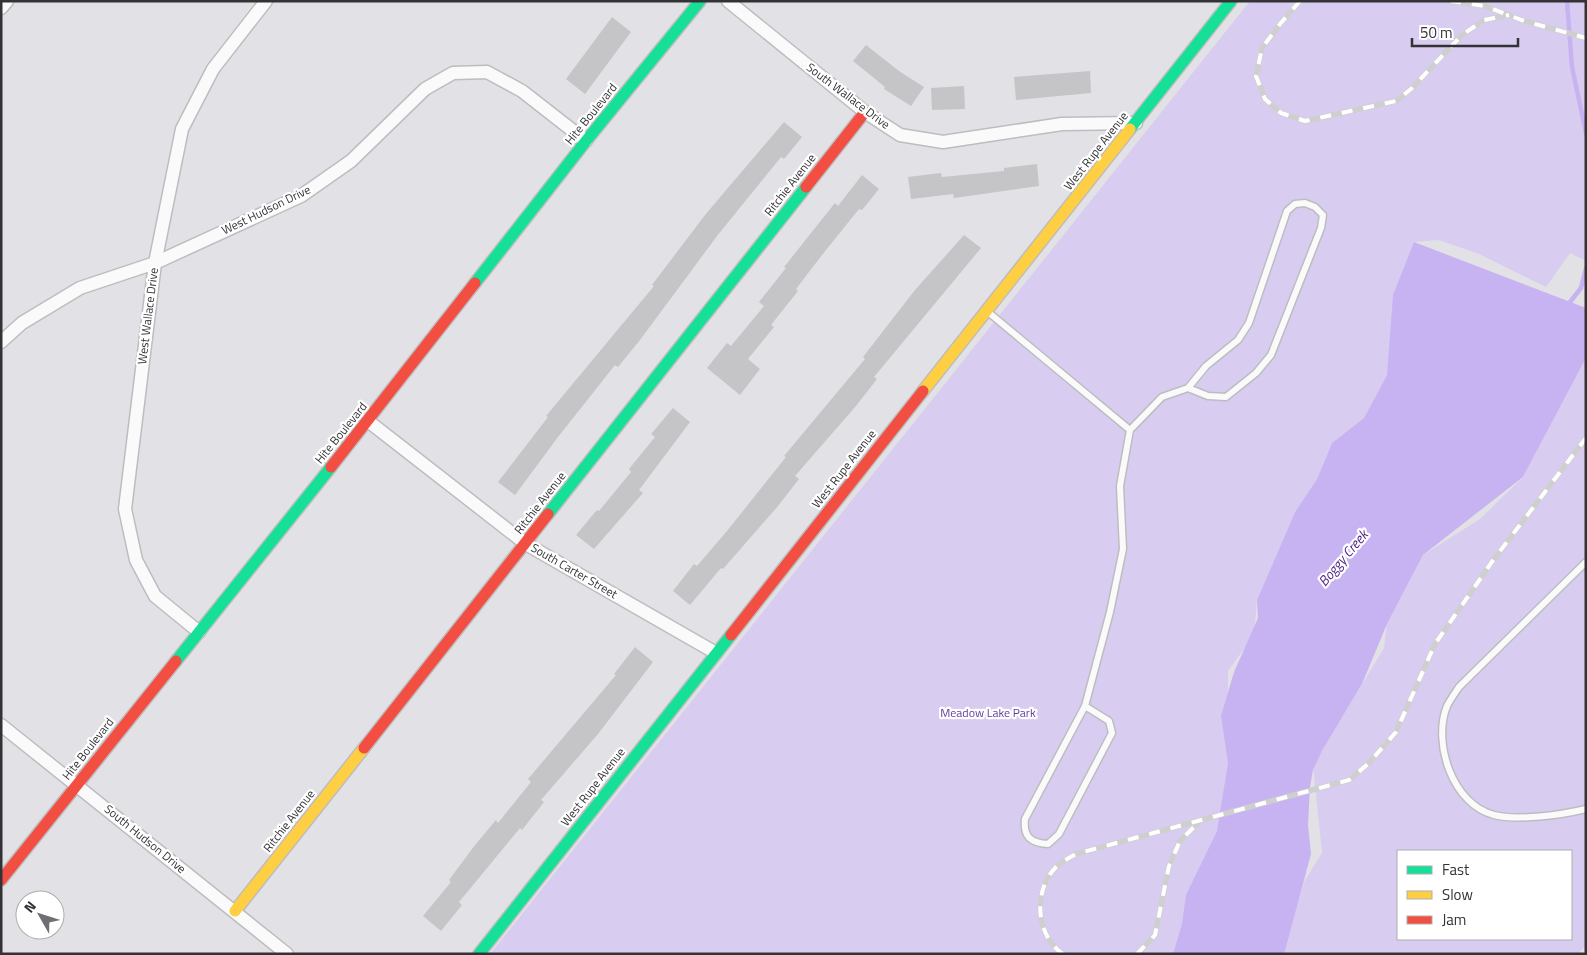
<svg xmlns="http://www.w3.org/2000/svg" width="1587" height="955" font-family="'Titillium Web',sans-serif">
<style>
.green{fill:#d8cdf0;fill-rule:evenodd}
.water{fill:#c8b3f2}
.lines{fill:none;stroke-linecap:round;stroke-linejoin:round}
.stream{stroke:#c8b3f2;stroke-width:4.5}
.building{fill:#c5c4c7}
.lane-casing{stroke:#bdbdc0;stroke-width:9}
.street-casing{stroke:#bdbdc0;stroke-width:15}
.fast-casing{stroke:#bdbdc0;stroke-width:14}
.slow-casing{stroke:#bdbdc0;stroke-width:14}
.jam-casing{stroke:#bdbdc0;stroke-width:14}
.lane{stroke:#fbfafb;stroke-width:6}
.street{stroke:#fbfafb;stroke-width:12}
.fast{stroke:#16e098;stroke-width:11}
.slow{stroke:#ffcf43;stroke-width:11}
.jam{stroke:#f24e42;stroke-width:11}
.rail-casing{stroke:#cfcfd0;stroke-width:5.5}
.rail{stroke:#fff;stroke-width:4;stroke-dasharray:11;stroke-linecap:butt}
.labels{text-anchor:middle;stroke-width:4.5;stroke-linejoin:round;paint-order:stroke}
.street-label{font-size:12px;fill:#333235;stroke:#fff}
.park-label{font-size:12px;fill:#653ca0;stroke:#fff}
.water-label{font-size:14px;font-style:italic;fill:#4c1f83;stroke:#fff}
</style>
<rect width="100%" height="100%" fill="#e2e1e5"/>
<path class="green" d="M 1250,1 L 1586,1 L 1586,261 L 1570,253 L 1546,287 L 1479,254 L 1439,240 L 1414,242 L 1394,325 L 1387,375 L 1364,418 L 1332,443 L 1317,479 L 1295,512 L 1257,600 L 1254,635 L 1228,671 L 1228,800 L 1174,954 L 490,954 Z
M 1586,358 L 1586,945 L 1578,954 L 1283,954 L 1304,882 L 1322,853 L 1313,766 L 1384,648 L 1387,624 L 1423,555 L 1480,519 L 1523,477 ZM 1398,851 L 1571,851 L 1571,939 L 1398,939 Z"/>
<path class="water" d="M 1414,242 L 1586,308 L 1586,358 L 1523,477 L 1423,555 L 1387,624 L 1362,684 L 1322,751 L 1313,770 L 1310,787 L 1308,825 L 1311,854 L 1285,951 L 1283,954 L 1173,954 L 1182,924 L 1186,895 L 1217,831 L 1228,763 L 1221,716 L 1234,672 L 1258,618 L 1257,600 L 1295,512 L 1317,479 L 1332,443 L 1364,418 L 1387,375 L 1393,295 Z"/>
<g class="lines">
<path class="stream" d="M 1567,1 L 1572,67 L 1586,133
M 1567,306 L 1581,288 L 1586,268"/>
</g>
<path class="building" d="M 612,17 L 631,32 L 585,94 L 566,79 Z
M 866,45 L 899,71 L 924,87 L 911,106 L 884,89 L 885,87 L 853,61 Z
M 1090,71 L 1091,93 L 1016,100 L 1014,77 Z
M 964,86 L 965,109 L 932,110 L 931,88 Z
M 784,122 L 802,137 L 784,159 L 781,157 L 717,236 L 640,340 L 618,367 L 615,365 L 558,437 L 515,495 L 498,482 L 548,417 L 546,416 L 654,286 L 652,285 L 705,215 Z
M 1037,164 L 1039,186 L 954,198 L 953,194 L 911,199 L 908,177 L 941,173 L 942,177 L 1004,171 L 1004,168 Z
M 862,175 L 879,189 L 862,210 L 859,209 L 822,255 L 796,289 L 798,291 L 771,325 L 774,327 L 748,359 L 760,369 L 740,395 L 707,368 L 727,343 L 731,346 L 764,306 L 759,302 L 786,268 L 784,267 L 835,203 L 838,206 Z
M 964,235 L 981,248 L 874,377 L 877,379 L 856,406 L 795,476 L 799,479 L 778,506 L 723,569 L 721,568 L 690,605 L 673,591 L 694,564 L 697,566 L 727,531 L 786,457 L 784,456 L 865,359 L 863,357 L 915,290 Z
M 673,408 L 690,422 L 639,490 L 643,493 L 594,549 L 576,535 L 597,510 L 599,511 L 631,472 L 629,469 L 655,437 L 651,434 Z
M 635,647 L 653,662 L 598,734 L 541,800 L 544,802 L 522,830 L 520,828 L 459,902 L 462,905 L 441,931 L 423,916 L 451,882 L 449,880 L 475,845 L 496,820 L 498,823 L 531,782 L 528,779 L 616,675 L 614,674 Z"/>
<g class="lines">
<defs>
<path id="lane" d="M 1305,203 L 1315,207 L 1323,215 L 1321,228 L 1271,355 L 1256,373 L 1226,397 L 1208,396 L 1188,388 L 1206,366 L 1238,340 L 1249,323 L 1287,211 L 1295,204 Z
M 988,312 L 1130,430 L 1120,486 L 1123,549 L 1110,612 L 1085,706 L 1025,819 C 1023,837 1031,843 1048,844 L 1059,834 L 1112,733 L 1109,721 L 1085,706
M 1130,430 L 1162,397 L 1188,388
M 1586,562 L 1459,687 C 1455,693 1450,700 1447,706 C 1432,743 1453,805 1494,815 C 1518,821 1561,815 1586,809"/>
<path id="street" d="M 728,1 L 865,112 L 900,135 L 943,142 L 1062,124 L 1136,123
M 1,8 L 7,1
M 1,342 L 22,323 L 80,288 L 155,263 L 301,196 L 351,161 L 425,89 L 453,73 L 487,72 L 522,91 L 586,141
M 368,421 L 526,544 L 716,653
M 199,632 L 155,596 L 136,560 L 125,509 L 155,263 L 182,129 L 213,69 L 266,1
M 1,725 L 287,954"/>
<path id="fast" d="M 1130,129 L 1231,1
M 475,283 L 586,141 L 700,1
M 548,514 L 806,187
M 176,661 L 331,467
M 479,954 L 731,635"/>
<path id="slow" d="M 923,391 L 1130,129
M 235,911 L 364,748"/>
<path id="jam" d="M 806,187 L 865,112
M 331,467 L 475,283
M 731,635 L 923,391
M 364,748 L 548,514
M 1,880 L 176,661"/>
</defs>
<use href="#lane" class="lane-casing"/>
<use href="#street" class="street-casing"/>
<use href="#fast" class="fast-casing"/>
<use href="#slow" class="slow-casing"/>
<use href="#jam" class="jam-casing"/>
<use href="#lane" class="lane"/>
<use href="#street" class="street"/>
<use href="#fast" class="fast"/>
<use href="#slow" class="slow"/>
<use href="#jam" class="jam"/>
<defs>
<path id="rail" d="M 1300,1 L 1280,24 L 1262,48 L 1256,76 L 1265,99 L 1281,113 L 1305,121 L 1396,101 L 1411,89 L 1462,35 L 1484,20 L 1509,15
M 1450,1 L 1485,6 L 1524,21 L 1586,38
M 1063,954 C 1035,935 1033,890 1056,867 C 1061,862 1069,858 1076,854 L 1349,780 L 1368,764 L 1396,732 L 1435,644 L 1494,559 L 1586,438
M 1137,954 L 1155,935 L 1169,866 L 1180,841 L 1199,822"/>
</defs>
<use href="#rail" class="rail-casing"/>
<use href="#rail" class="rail"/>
</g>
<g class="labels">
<g class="street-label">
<text transform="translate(848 96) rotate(37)" y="4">South Wallace Drive</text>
<text transform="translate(591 114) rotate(-51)" y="4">Hite Boulevard</text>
<text transform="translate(1096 151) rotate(-52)" y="4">West Rupe Avenue</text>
<text transform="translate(790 185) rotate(-52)" y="4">Ritchie Avenue</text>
<text transform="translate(266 210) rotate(-26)" y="4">West Hudson Drive</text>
<text transform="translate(148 316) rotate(-83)" y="4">West Wallace Drive</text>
<text transform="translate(341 433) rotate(-51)" y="4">Hite Boulevard</text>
<text transform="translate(844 469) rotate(-52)" y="4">West Rupe Avenue</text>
<text transform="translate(540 503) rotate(-52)" y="4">Ritchie Avenue</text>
<text transform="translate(574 571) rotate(30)" y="4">South Carter Street</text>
<text transform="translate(88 749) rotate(-52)" y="4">Hite Boulevard</text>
<text transform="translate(593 787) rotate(-52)" y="4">West Rupe Avenue</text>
<text transform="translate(289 821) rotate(-52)" y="4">Ritchie Avenue</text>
<text transform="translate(145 839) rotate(39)" y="4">South Hudson Drive</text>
</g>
<g class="park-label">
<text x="988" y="717">Meadow Lake Park</text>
</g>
<g class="water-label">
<text transform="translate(1343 558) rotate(-50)" y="5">Boggy Creek</text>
</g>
</g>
<rect width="1587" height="955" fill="none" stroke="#333235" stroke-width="5"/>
<rect x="1397" y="850" width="175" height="90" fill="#ffffff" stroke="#adadae"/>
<rect x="1407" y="866" width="25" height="8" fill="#16e098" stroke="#adadae"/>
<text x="1442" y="875" font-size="15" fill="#333235">Fast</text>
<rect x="1407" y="891" width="25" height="8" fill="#ffcf43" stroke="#adadae"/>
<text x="1442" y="900" font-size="15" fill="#333235">Slow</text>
<rect x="1407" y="916" width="25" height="8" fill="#f24e42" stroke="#adadae"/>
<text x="1442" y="925" font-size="15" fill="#333235">Jam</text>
<g transform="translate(40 915) rotate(309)"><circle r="24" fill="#ffffff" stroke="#adadae"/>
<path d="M0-4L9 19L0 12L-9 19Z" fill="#706f73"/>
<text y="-8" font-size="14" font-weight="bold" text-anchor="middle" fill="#333235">N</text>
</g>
<path d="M1412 38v8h106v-8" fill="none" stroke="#333235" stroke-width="2.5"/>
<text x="1420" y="38" font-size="15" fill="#333235" stroke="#ffffff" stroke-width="4" paint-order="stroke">50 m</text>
</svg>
